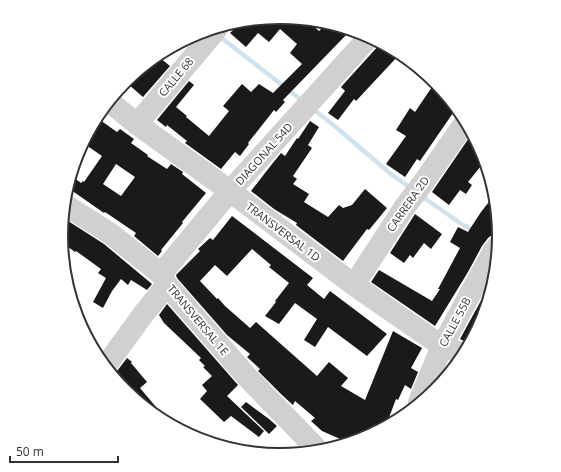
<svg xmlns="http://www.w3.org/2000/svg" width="561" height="472" font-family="'Open Sans',sans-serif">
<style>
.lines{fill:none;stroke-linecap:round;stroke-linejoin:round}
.stream{stroke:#cfe2ee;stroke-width:4.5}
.building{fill:#1a1a1a;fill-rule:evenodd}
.minor{stroke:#d0d0d0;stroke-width:22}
.labels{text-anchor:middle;stroke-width:4;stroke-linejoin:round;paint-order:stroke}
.street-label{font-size:11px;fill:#333;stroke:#fff}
.rim{fill:none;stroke:#333;stroke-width:2}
</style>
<rect width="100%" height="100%" fill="#fff"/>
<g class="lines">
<path class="stream" d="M 219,36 L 304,102
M 313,109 L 337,128 L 392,175 L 411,188
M 420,195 L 463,225 L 476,231"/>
</g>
<path class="building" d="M 281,17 L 310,23 L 319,31 L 324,26 L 341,29 L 347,34 L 283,100 L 285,102 L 276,112 L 274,110 L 248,143 L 249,144 L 240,156 L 235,152 L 221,169 L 185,143 L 187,141 L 167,125 L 166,127 L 157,120 L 189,81 L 194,85 L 176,107 L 187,116 L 186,117 L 209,136 L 229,111 L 223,106 L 242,84 L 251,92 L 259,84 L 273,93 L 302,64 L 290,53 L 297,44 L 280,29 L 269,42 L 258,33 L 246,47 L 230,33 L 237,26 Z
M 380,44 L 398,56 L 356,101 L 354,99 L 338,120 L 328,113 L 345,91 L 341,87 Z
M 160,58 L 170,66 L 143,97 L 128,84 L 136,74 Z
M 436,81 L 455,110 L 420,161 L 417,159 L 405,177 L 386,164 L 406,136 L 396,130 L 410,108 L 415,112 Z
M 100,120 L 117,132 L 120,129 L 134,139 L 131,143 L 148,155 L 147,156 L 167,169 L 171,164 L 183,172 L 182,174 L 206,193 L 182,222 L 183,223 L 161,250 L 162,251 L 158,256 L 134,236 L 136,233 L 105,212 L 104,213 L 71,190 L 73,177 L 81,183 L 83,181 L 84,182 L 102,156 L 86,145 L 93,135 L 91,133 ZM 116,164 L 135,177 L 121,196 L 103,184 Z
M 310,121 L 319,127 L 308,145 L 312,148 L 293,176 L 297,179 L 293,184 L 309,194 L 304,202 L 328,217 L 339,205 L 343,208 L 352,205 L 365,189 L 387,208 L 369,230 L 367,229 L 343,261 L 296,225 L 297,223 L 274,209 L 251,191 L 272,164 L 281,153 L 285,156 L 297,138 L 298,139 Z
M 471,135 L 483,152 L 485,161 L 468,182 L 472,185 L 466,194 L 460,190 L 449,205 L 432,192 Z
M 492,198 L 498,227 L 492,235 L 488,238 L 482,246 L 468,272 L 435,326 L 371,282 L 379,270 L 432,301 L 440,289 L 438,289 L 460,248 L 450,242 L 458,227 L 468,232 L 481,212 Z
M 415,214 L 442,234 L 431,249 L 424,243 L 413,258 L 410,255 L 404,263 L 390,253 Z
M 232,216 L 313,278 L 307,285 L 324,299 L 330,291 L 387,334 L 367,356 L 328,327 L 315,347 L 304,340 L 317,319 L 295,303 L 279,324 L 265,316 L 276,302 L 275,301 L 289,283 L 269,267 L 271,265 L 252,249 L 227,276 L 215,265 L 200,281 L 217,299 L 218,298 L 225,306 L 250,328 L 256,322 L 317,376 L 329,362 L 348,378 L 341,386 L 365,400 L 393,331 L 422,348 L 411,368 L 418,372 L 411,389 L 405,385 L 398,400 L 396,399 L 387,423 L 364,438 L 347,442 L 322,431 L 311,421 L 315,418 L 295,401 L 293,405 L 282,395 L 258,371 L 260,369 L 247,357 L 250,354 L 227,335 L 177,278 L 176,275 L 200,251 L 198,249 L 210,238 L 213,240 Z
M 65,219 L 104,244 L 152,284 L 147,290 L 131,280 L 128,285 L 121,279 L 112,291 L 103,308 L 93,302 L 106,278 L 98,273 L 101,269 L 76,251 L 75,252 L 63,243 L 62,236 Z
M 490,284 L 483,320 L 468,343 L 460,339 Z
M 167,304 L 238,385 L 227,396 L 264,431 L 259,437 L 231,416 L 224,422 L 200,399 L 207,391 L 202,385 L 212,376 L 203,367 L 205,366 L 199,360 L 201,358 L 164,323 L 159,315 Z
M 127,358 L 132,362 L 131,363 L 147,382 L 140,388 L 156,407 L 154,410 L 126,391 L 114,374 L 117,371 Z
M 246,402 L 269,419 L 277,426 L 269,434 L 241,407 Z"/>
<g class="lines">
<path class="minor" d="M 111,103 L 137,124 L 230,191 L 354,285 L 442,346 L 461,353
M 137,124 L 216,30
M 67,206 L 111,234 L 161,274 L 167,285 L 249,379 L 316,448
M 161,274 L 230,191 L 369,37
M 354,285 L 404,208 L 423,183 L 464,124
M 107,364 L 145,312 L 167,285
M 419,402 L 442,346 L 493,252 L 498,246"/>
</g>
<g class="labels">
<g class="street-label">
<text transform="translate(176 77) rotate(-50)" y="4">CALLE 68</text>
<text transform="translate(264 154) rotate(-48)" y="4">DIAGONAL 54D</text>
<text transform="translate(408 204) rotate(-55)" y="4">CARRERA 2D</text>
<text transform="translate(283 232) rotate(37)" y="4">TRANSVERSAL 1D</text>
<text transform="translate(198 320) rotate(50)" y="4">TRANSVERSAL 1E</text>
<text transform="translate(455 322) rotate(-62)" y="4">CALLE 55B</text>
</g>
</g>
<path d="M0 0H561V472H0ZM68 236a212 212 0 1 1 424 0a212 212 0 1 1-424 0Z" fill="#fff" fill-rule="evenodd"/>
<path class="rim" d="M68 236a212 212 0 1 1 424 0a212 212 0 1 1-424 0Z"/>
<path d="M10 456v6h108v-6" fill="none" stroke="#333333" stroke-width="2"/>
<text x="16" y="456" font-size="12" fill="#333333" stroke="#ffffff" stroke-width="3" paint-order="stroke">50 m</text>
</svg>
